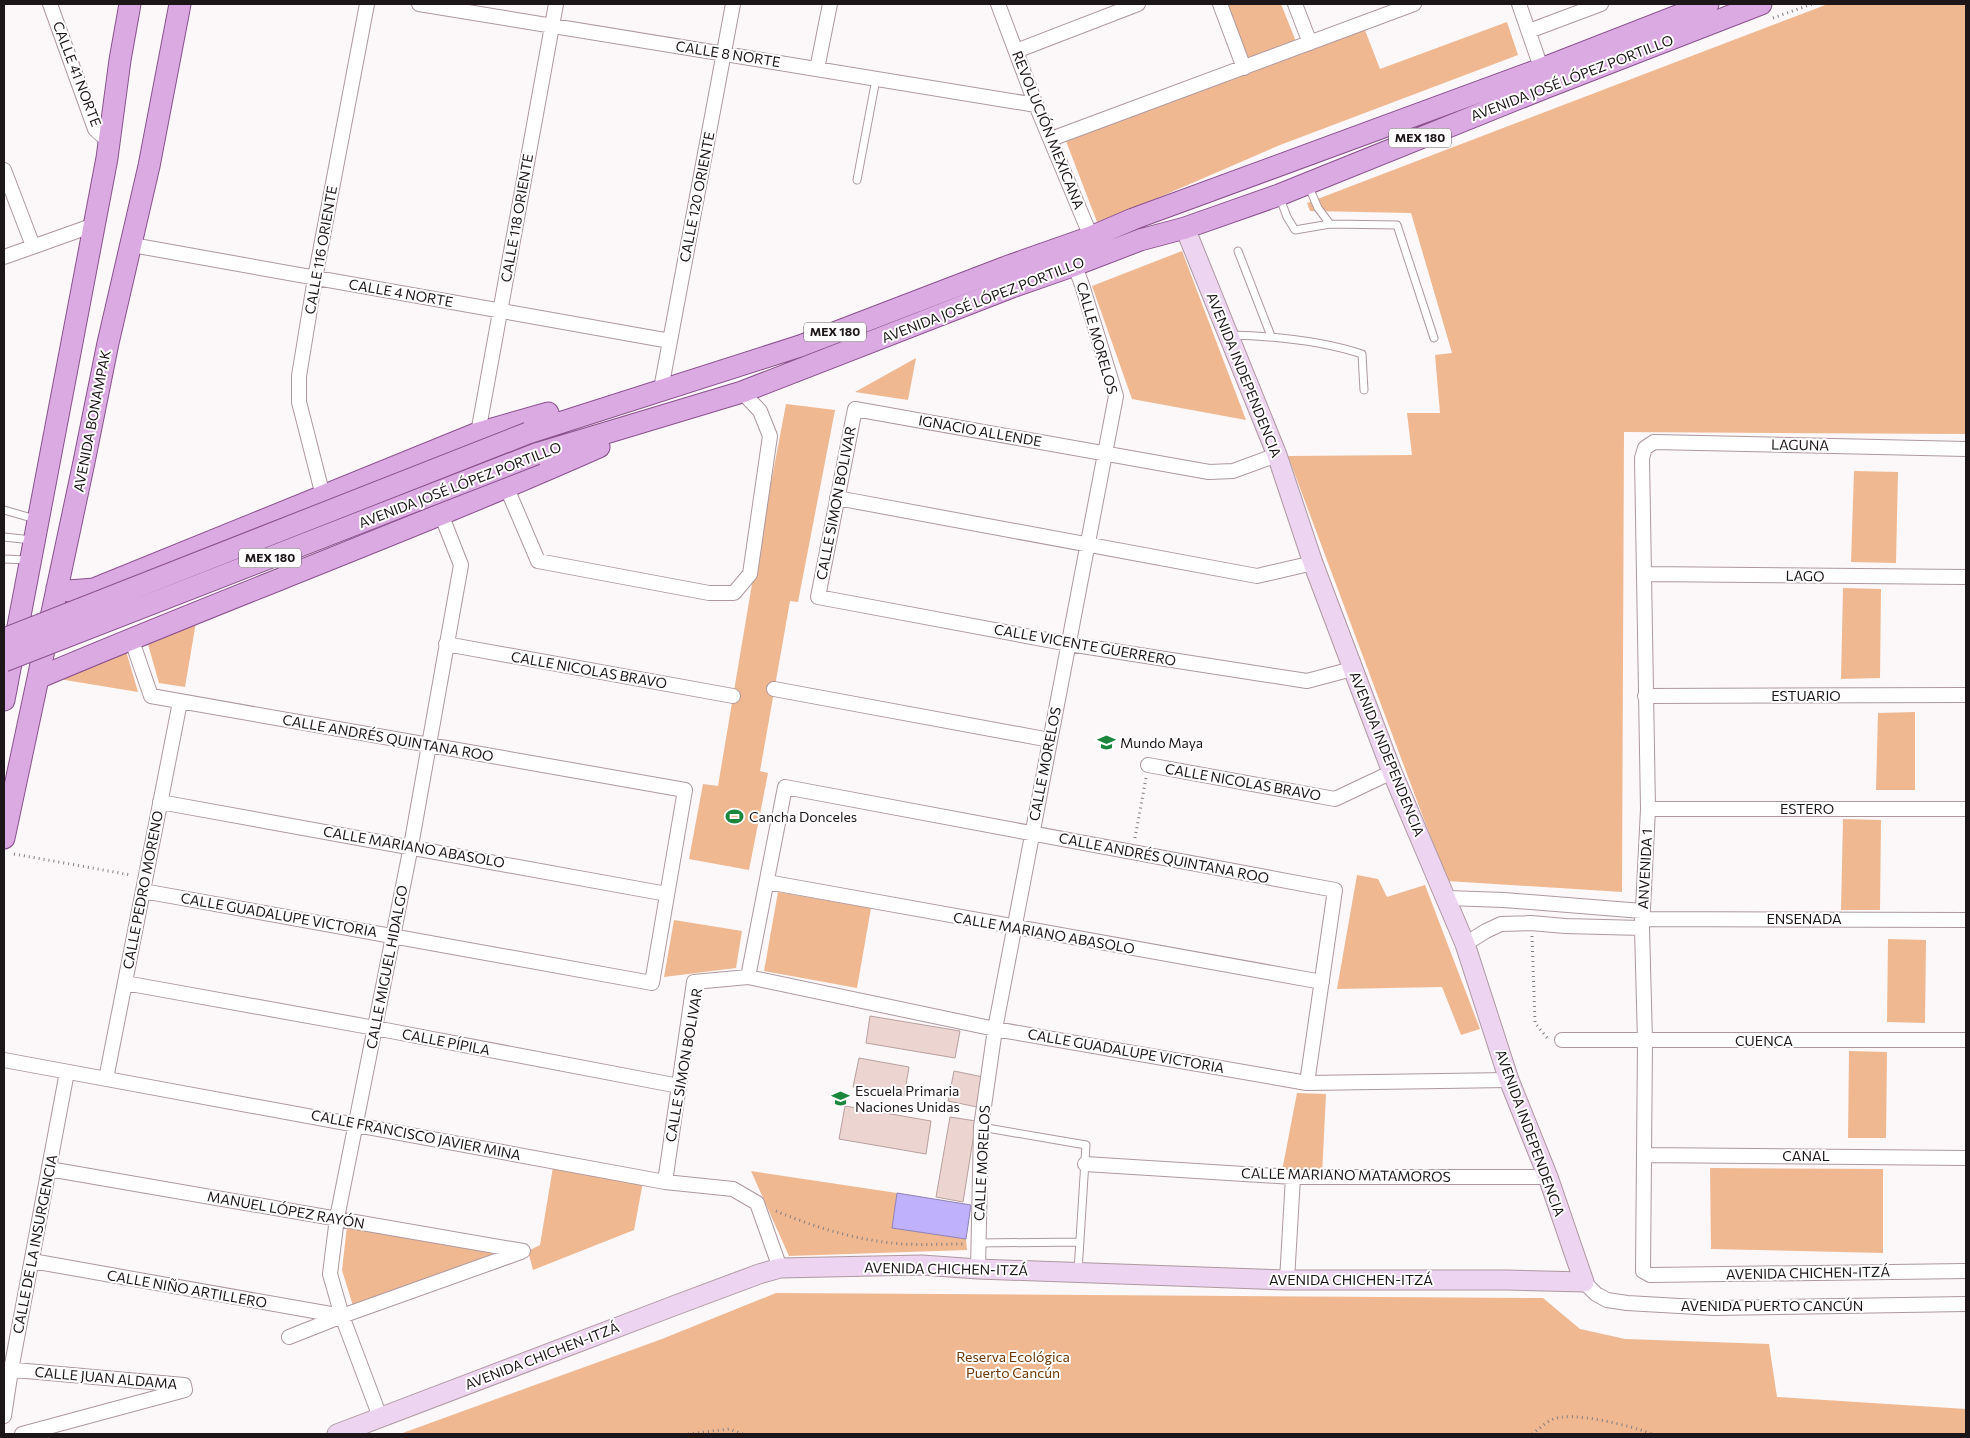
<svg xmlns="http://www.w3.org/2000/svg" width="1970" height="1438" font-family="Commissioner,sans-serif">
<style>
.green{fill:#efb891}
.water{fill:#bfb1fb;stroke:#8e82b7}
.building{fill:#ecd4d1;stroke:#b7a09d}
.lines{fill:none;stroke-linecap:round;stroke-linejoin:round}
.lane-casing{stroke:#ae98a0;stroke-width:9}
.street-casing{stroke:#ae98a0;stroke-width:16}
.secondary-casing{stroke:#ae98a0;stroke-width:21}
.primary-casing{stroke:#8a518e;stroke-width:23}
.path{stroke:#857f81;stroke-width:3;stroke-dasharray:1 4;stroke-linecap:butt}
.lane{stroke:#fff;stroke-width:7}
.street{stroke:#fff;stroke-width:14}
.secondary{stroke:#edd4f0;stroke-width:19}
.primary{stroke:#dcaae2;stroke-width:21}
.primary-bridge-casing{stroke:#8a518e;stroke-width:23;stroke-linecap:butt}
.primary-bridge{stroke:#dcaae2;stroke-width:21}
.labels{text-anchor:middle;stroke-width:4;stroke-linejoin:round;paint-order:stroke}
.shield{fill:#fff;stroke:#615c5d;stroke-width:1}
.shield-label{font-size:12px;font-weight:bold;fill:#1d1618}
.street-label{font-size:14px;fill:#1d1618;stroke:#fff}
.poi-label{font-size:14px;fill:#1d1618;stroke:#fff;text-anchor:start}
.park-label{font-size:14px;fill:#6d3703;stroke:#fff}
</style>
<rect width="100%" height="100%" fill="#fcf7f9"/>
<path class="green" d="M 1228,4 L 1281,4 L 1299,49 L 1363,25 L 1380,69 L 1507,22 L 1518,55 L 1280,145 L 1153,200 L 1097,222 L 1066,141 L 1252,71 Z
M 1828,4 L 1966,4 L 1966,434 L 1624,432 L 1622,892 L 1447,881 L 1288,456 L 1412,455 L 1407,413 L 1440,413 L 1435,355 L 1452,353 L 1411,213 L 1310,211 L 1307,203 Z
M 1182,251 L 1246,420 L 1132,399 L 1092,286 Z
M 916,358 L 908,400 L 855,392 Z
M 786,404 L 835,410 L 798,602 L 790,601 L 760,771 L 768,773 L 749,870 L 689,859 L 703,784 L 718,786 L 753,578 Z
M 1854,471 L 1898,472 L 1896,563 L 1851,562 Z
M 1843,588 L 1881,589 L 1880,678 L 1841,679 Z
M 196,622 L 185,687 L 159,683 L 147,641 Z
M 126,651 L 138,692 L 59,679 Z
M 1915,712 L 1915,790 L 1876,790 L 1878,713 Z
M 1843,819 L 1881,820 L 1880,910 L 1841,910 Z
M 1357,875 L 1378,879 L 1387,897 L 1425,885 L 1480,1029 L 1461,1035 L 1442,987 L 1337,989 Z
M 778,892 L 871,908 L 857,988 L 764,971 Z
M 674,920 L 742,931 L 736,968 L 664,977 Z
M 1888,939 L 1926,940 L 1925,1023 L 1887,1022 Z
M 1849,1051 L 1887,1052 L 1886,1138 L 1848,1138 Z
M 1297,1093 L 1326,1094 L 1322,1175 L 1282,1171 Z
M 553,1167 L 643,1182 L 634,1230 L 533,1270 L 528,1251 L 540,1245 Z
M 1710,1168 L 1883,1169 L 1883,1253 L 1711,1249 Z
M 751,1171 L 897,1193 L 892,1228 L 966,1239 L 967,1250 L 789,1256 Z
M 347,1226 L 512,1252 L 353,1306 L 342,1270 Z
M 776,1293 L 1543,1298 L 1580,1329 L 1625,1339 L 1769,1344 L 1777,1397 L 1966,1409 L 1966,1434 L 400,1434 L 662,1339 Z"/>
<path class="water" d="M 897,1193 L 971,1205 L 966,1239 L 892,1228 Z"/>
<path class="building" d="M 870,1016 L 960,1031 L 955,1058 L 866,1043 Z
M 859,1058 L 909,1067 L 904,1096 L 853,1087 Z
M 954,1071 L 988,1078 L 982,1108 L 948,1101 Z
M 845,1106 L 931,1121 L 926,1154 L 839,1139 Z
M 950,1117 L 976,1121 L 963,1202 L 936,1197 Z"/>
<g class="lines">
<defs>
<path id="lane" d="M 857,180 L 876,79
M 1308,185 L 1318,208 L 1330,224
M 1280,198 L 1287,217 L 1295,230 L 1330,224 L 1397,225 L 1434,338
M 1238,251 L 1271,336
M 1230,335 C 1275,336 1319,340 1362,354 L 1364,390
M 4,510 L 35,519
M 4,537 L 32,540
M 4,559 L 28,560
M 981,1127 L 1086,1145 L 1078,1271
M 978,1243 L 1080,1242"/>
<path id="street" d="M 50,4 L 95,129 L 109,142
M 419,4 L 1036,105
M 998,4 L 1036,105 L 1094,244
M 1220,4 L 1244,68
M 1295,4 L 1310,43
M 1519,4 L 1544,76
M 1529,31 L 1601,4
M 1016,51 L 1138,4
M 817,69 L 830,4
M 1051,139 L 1414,4
M 4,170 L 33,246
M 132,245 L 670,341
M 4,257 L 94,225
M 661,389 L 733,4
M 478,433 L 556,4
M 1966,449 L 1654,442 L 1645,448 L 1642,458 L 1648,809 L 1642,928 L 1645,1041 L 1643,1271 L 1650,1275 L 1966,1271
M 1277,455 L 1233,471 L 1209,472 L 855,409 L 818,597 L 1069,644 L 1307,681 L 1352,669
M 506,486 L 538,561 L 709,593 L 734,593 L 750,574 L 770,436 L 760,411 L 742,392
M 323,496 L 299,402 L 299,376 L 315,278 L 367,4
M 837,498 L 1257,576 L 1313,563
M 1644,574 L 1966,577
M 131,638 L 151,696 L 685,790 L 652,983 L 143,891
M 446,644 L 733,696
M 774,689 L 1050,740
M 1645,696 L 1966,695
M 1148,765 L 1335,799 L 1392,772
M 160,802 L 667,894
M 1648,809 L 1966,809
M 767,882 L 1322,982
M 1447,898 L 1504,900 L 1642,911
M 1642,919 L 1966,920
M 1465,944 L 1486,931 L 1501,924 L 1531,923 L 1565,926 L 1642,928
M 748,977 L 785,787 L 1335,890 L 1307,1083
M 125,983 L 375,1028 L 679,1086
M 1562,1040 L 1966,1040
M 4,1060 L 665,1182 L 733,1189 L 757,1203 L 780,1268
M 106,1079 L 180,702
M 1645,1155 L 1966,1158
M 1085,1164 L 1293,1177 L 1548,1177
M 49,1169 L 523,1251
M 665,1182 L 694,982 L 748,977 L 995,1029 L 1307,1083 L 1509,1080
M 32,1261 L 342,1316
M 978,1269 L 981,1127 L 995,1029 L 1116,396 L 1082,285 L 1072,258
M 1287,1280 L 1293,1177
M 1584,1282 L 1596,1294 L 1607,1300 L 1627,1303 L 1714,1308 L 1966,1304
M 289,1337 L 342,1316 L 521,1252
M 4,1369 L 184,1385 L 185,1390 L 22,1434
M 4,1416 L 11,1370 L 67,1072
M 380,1417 L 342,1316 L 330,1274 L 337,1218 L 411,846 L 461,565 L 441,514"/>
<path id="secondary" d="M 337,1434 L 676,1305 L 759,1274 L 780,1268 L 922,1265 L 978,1269 L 1287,1280 L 1507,1280 L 1584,1282 L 1548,1177 L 1509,1080 L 1465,944 L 1392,772 L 1313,563 L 1277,455 L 1185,228"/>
<path id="primary" d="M 528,433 L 800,346 L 1006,267 L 1091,237 L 1133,219 L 1541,69 L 1708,4
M 536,454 L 742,392 L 1012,287 L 1075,265 L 1140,240 L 1185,228 L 1279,195 L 1547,87 L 1761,4
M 57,588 L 69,591 L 94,589 L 478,433 L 548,413
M 38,678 C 224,599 414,529 599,447
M 4,700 L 107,158 L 120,60 L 130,4
M 4,838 L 84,462 L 108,343 L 149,166 L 180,4"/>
</defs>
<use href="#lane" class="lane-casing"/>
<use href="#street" class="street-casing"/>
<use href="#secondary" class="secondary-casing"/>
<use href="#primary" class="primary-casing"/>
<path class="path" d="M 1773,18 L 1812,4
M 1135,838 L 1146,778
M 14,854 L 131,875
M 1532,936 L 1535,1023 L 1548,1039
M 776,1211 C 816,1228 860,1241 903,1244 C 924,1245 945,1244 965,1244
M 688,1434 L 729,1429 L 743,1434
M 1532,1434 C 1538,1430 1544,1424 1551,1420 C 1571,1410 1632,1426 1652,1434"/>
<use href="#lane" class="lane"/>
<use href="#street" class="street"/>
<use href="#secondary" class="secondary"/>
<use href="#primary" class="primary"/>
<defs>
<path id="primary-bridge" d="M 4,639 L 528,433
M 4,661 L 536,454"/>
</defs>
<use href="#primary-bridge" class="primary-bridge-casing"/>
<use href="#primary-bridge" class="primary-bridge"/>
</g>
<defs>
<symbol id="school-bare" viewBox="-9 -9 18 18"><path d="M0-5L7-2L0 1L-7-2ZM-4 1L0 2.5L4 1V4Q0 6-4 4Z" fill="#1c863c" stroke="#fff" stroke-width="2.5" paint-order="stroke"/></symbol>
<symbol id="stadium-bare" viewBox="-9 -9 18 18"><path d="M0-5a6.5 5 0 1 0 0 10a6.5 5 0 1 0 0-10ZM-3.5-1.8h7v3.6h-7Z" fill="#1c863c" stroke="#fff" stroke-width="2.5" paint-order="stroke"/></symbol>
</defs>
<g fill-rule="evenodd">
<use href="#school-bare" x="1094" y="730" width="25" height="25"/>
<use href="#stadium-bare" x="722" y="804" width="25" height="25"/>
<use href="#school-bare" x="828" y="1086" width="25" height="25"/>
</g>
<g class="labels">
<g class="shield">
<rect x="1389" y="128.5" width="62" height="19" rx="4"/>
<rect x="804" y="322.5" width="62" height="19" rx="4"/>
<rect x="239" y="548.5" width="62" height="19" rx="4"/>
</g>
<g class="shield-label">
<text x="1420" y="142">MEX 180</text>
<text x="835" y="336">MEX 180</text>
<text x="270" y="562">MEX 180</text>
</g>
<g class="street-label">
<text transform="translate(728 54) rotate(9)" y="5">CALLE 8 NORTE</text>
<text transform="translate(77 74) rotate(69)" y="5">CALLE 41 NORTE</text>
<text transform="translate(1572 78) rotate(-21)" y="5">AVENIDA JOSÉ LÓPEZ PORTILLO</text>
<text transform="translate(1048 130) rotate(68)" y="5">REVOLUCIÓN MEXICANA</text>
<text transform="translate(697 197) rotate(-79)" y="5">CALLE 120 ORIENTE</text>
<text transform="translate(517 218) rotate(-80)" y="5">CALLE 118 ORIENTE</text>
<text transform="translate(321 250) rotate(-80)" y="5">CALLE 116 ORIENTE</text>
<text transform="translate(401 293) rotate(10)" y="5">CALLE 4 NORTE</text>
<text transform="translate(983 300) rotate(-21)" y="5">AVENIDA JOSÉ LÓPEZ PORTILLO</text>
<text transform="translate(1097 338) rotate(74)" y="5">CALLE MORELOS</text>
<text transform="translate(1244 375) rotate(68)" y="5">AVENIDA INDEPENDENCIA</text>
<text transform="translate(92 421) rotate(-79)" y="5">AVENIDA BONAMPAK</text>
<text transform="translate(980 431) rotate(10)" y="5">IGNACIO ALLENDE</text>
<text transform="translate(1800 445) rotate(1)" y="5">LAGUNA</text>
<text transform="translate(460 485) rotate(-21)" y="5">AVENIDA JOSÉ LÓPEZ PORTILLO</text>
<text transform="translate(836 503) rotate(-79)" y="5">CALLE SIMON BOLIVAR</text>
<text transform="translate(1805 576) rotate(1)" y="5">LAGO</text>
<text transform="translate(1085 645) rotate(10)" y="5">CALLE VICENTE GUERRERO</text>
<text transform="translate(589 670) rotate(10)" y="5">CALLE NICOLAS BRAVO</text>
<text x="1806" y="701">ESTUARIO</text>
<text transform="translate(388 738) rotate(10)" y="5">CALLE ANDRÉS QUINTANA ROO</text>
<text transform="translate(1387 754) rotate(68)" y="5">AVENIDA INDEPENDENCIA</text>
<text transform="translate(1045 764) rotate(-79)" y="5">CALLE MORELOS</text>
<text transform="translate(1243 782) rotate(10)" y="5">CALLE NICOLAS BRAVO</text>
<text x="1807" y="814">ESTERO</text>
<text transform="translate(414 847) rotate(10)" y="5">CALLE MARIANO ABASOLO</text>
<text transform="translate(1164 858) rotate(11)" y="5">CALLE ANDRÉS QUINTANA ROO</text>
<text transform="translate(1645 869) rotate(-87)" y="5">ANVENIDA 1</text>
<text transform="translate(143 890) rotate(-79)" y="5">CALLE PEDRO MORENO</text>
<text transform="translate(279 915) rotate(10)" y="5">CALLE GUADALUPE VICTORIA</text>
<text x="1804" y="924">ENSENADA</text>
<text transform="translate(1044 933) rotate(10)" y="5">CALLE MARIANO ABASOLO</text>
<text transform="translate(387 967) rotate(-79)" y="5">CALLE MIGUEL HIDALGO</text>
<text x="1764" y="1046">CUENCA</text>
<text transform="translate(446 1042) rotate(11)" y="5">CALLE PÍPILA</text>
<text transform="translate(1126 1051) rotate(10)" y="5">CALLE GUADALUPE VICTORIA</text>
<text transform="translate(684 1065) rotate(-80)" y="5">CALLE SIMON BOLIVAR</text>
<text transform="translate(1530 1133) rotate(70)" y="5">AVENIDA INDEPENDENCIA</text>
<text transform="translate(416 1135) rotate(11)" y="5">CALLE FRANCISCO JAVIER MINA</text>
<text x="1806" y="1161">CANAL</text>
<text transform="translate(982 1163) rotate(-87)" y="5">CALLE MORELOS</text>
<text transform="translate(1346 1175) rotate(1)" y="5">CALLE MARIANO MATAMOROS</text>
<text transform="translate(286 1210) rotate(10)" y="5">MANUEL LÓPEZ RAYÓN</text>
<text transform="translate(35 1244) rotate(-79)" y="5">CALLE DE LA INSURGENCIA</text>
<text transform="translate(946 1269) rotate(1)" y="5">AVENIDA CHICHEN-ITZÁ</text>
<text transform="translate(1808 1273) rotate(-1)" y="5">AVENIDA CHICHEN-ITZÁ</text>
<text x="1351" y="1285">AVENIDA CHICHEN-ITZÁ</text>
<text transform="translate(187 1289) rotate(10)" y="5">CALLE NIÑO ARTILLERO</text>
<text x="1772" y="1311">AVENIDA PUERTO CANCÚN</text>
<text transform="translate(542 1356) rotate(-21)" y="5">AVENIDA CHICHEN-ITZÁ</text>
<text transform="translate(106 1378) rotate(5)" y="5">CALLE JUAN ALDAMA</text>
</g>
<g class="poi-label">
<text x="1120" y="748">Mundo Maya</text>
<text x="749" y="822">Cancha Donceles</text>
<text x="855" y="1096">Escuela Primaria<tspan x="855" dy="16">Naciones Unidas</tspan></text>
</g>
<g class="park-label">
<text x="1013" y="1362">Reserva Ecológica<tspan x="1013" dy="16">Puerto Cancún</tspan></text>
</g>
</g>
<rect width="1970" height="1438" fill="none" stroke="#1d1618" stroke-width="10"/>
</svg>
